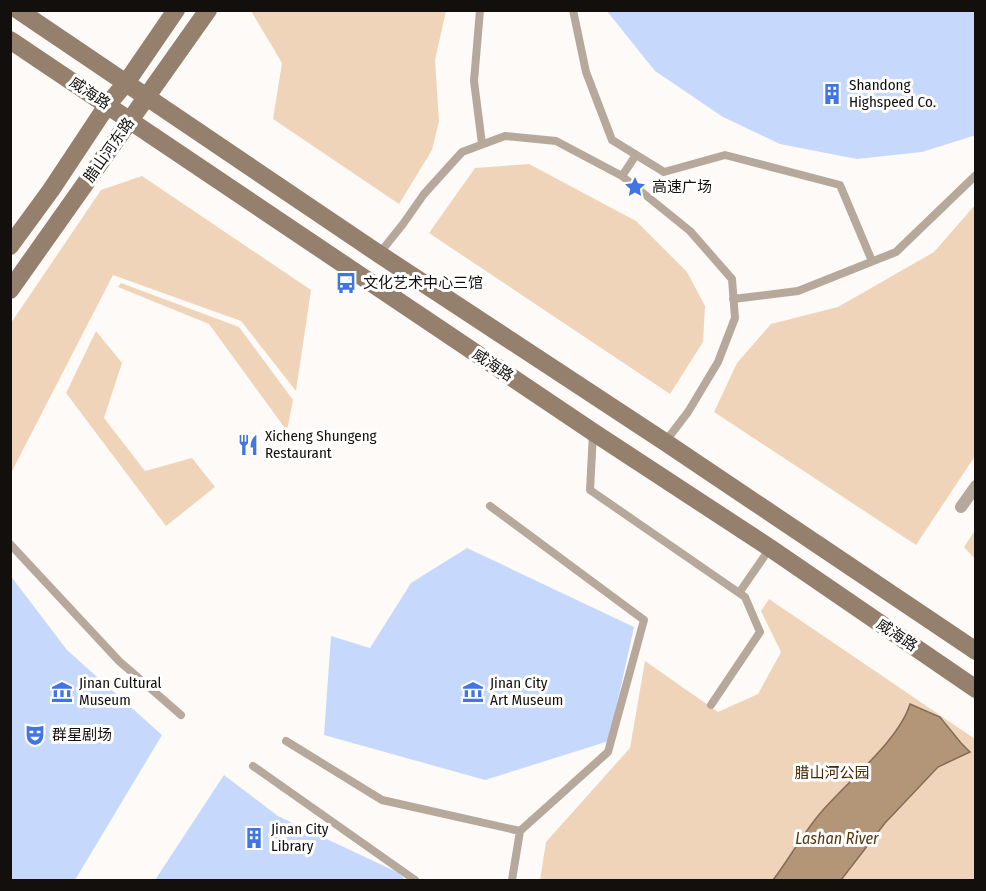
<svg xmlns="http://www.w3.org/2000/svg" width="986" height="891" font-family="'Fira Sans Condensed','Noto Sans SC',sans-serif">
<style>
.green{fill:#f0d4b9}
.water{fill:#b39578;stroke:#836d58;stroke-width:1.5}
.building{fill:#c6d9fd}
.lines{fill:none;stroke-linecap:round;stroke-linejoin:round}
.service{stroke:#b6a89b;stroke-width:8}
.pedestrian{stroke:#b6a89b;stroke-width:12}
.secondary{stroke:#94806d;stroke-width:18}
.labels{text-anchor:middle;stroke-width:6;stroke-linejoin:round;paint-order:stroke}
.poi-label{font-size:15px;fill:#120f0c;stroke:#fff;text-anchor:start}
.street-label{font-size:15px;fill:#120f0c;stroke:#fff}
.park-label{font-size:15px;fill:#472801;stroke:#fff}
.water-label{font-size:16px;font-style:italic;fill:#553510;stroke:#fff}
</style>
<rect width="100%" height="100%" fill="#fefaf7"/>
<path class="green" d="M 251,11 L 446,11 L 435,60 L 439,121 L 432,150 L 399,204 L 273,119 L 282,63 Z
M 529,164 L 636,221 L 687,272 L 705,306 L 703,342 L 670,394 L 429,233 L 475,168 Z
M 142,176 L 311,290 L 296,391 L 241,321 L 113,275 L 11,473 L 11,323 L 101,190 Z
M 975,205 L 975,456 L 916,545 L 714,412 L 737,363 L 771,324 L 838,307 L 934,252 Z
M 121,283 L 239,327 L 293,400 L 287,431 L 209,324 L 118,287 Z
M 96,331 L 122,363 L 104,418 L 145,471 L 192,458 L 215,487 L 166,526 L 66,393 Z
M 975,530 L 975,559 L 964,547 Z
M 769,599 L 975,739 L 975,880 L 540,880 L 546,842 L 630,748 L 645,661 L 718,712 L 758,694 L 781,652 L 761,611 Z"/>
<path class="water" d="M 910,704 L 940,717 L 961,743 L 970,752 L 938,767 L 885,823 L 841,880 L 773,880 C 790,858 804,831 823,810 C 849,780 899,740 910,704 Z"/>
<path class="building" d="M 606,10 L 976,10 L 976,135 L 922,152 L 857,159 L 780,144 L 723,117 L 655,71 Z
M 467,548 L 634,627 L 609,741 L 485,780 L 324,735 L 331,636 L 370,648 L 411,583 Z
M 10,575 L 67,650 L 162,735 L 75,880 L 10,880 Z
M 224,775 L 278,816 L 399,873 L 405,880 L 155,880 Z"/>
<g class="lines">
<path class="service" d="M 480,10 L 474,81 L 482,144
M 573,10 L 586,72 L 612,140 L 664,172 L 725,155 L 840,185 L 872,261
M 622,176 L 636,155
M 379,254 L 403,224 L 424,194 L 462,152 L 505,136 L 556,141 L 622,176 L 690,231 L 732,279 L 735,318 L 718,362 L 688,412 L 665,442
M 733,299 L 798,291 L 896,252 L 976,175
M 593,433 L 590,490 L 745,597 L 760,632 L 711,705
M 490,506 L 644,620 L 608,752 L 520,831 L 512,880
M 10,544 L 119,661 L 181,715
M 739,593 L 770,548
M 286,741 L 382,800 L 520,831
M 253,766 L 415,880"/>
<path class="pedestrian" d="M 961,507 L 976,486"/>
<path class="secondary" d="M 18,10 L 379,254 L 665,442 L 976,651
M 10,40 L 593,432 L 770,548 L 976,689
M 10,246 L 51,190 L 108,104 L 126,83 L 176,10
M 10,290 L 208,10"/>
</g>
<defs>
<symbol id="building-bare" viewBox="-9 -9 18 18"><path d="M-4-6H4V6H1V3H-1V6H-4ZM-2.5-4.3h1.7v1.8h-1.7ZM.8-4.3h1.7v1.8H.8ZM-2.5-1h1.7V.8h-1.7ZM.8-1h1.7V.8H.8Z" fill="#4174e4" stroke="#fff" stroke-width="2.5" paint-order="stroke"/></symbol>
<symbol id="sight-bare" viewBox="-9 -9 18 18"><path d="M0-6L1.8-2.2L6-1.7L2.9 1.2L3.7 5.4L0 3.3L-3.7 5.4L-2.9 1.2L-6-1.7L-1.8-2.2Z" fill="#4174e4" stroke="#fff" stroke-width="2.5" paint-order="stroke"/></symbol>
<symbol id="bus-bare" viewBox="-9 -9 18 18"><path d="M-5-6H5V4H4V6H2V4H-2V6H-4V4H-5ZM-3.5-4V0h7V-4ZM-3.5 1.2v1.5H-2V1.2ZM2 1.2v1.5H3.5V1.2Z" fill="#4174e4" stroke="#fff" stroke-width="2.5" paint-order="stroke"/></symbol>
<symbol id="restaurant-bare" viewBox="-9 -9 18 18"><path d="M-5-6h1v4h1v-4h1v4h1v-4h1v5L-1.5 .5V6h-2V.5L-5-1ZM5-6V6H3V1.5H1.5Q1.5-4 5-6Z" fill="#4174e4" stroke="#fff" stroke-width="2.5" paint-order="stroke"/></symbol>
<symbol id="museum-bare" viewBox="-9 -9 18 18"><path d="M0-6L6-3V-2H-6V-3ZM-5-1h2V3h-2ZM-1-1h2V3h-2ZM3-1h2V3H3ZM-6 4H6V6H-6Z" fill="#4174e4" stroke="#fff" stroke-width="2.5" paint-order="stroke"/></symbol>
<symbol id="theatre-bare" viewBox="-9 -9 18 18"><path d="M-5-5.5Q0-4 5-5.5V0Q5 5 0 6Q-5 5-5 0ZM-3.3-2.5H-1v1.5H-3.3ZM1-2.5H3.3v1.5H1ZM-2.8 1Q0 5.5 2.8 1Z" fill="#4174e4" stroke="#fff" stroke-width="2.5" paint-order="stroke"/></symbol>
</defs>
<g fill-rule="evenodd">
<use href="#building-bare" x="817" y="79" width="30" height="30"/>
<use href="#sight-bare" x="620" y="172" width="30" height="30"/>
<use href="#bus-bare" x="331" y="268" width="30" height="30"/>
<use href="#restaurant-bare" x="233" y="430" width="30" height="30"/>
<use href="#museum-bare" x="47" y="677" width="30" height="30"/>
<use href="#museum-bare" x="458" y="677" width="30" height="30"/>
<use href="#theatre-bare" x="20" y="720" width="30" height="30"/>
<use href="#building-bare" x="239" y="823" width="30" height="30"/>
</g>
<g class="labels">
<g class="poi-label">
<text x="849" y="90">Shandong<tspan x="849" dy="17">Highspeed Co.</tspan></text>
<text x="652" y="192">高速广场</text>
<text x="363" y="288">文化艺术中心三馆</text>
<text x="265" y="441">Xicheng Shungeng<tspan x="265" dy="17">Restaurant</tspan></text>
<text x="79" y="688">Jinan Cultural<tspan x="79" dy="17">Museum</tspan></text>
<text x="490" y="688">Jinan City<tspan x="490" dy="17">Art Museum</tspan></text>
<text x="52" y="740">群星剧场</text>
<text x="271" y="834">Jinan City<tspan x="271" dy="17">Library</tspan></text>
</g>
<g class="street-label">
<text transform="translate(90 93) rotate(34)" y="5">威海路</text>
<text transform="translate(109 150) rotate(-55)" y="5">腊山河东路</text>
<text transform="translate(493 365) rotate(34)" y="5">威海路</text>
<text transform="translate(897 635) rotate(34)" y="5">威海路</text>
</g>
<g class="park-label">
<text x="832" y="778">腊山河公园</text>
</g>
<g class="water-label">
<text x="837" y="844">Lashan River</text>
</g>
</g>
<rect width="986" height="891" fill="none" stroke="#120f0c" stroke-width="24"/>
</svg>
